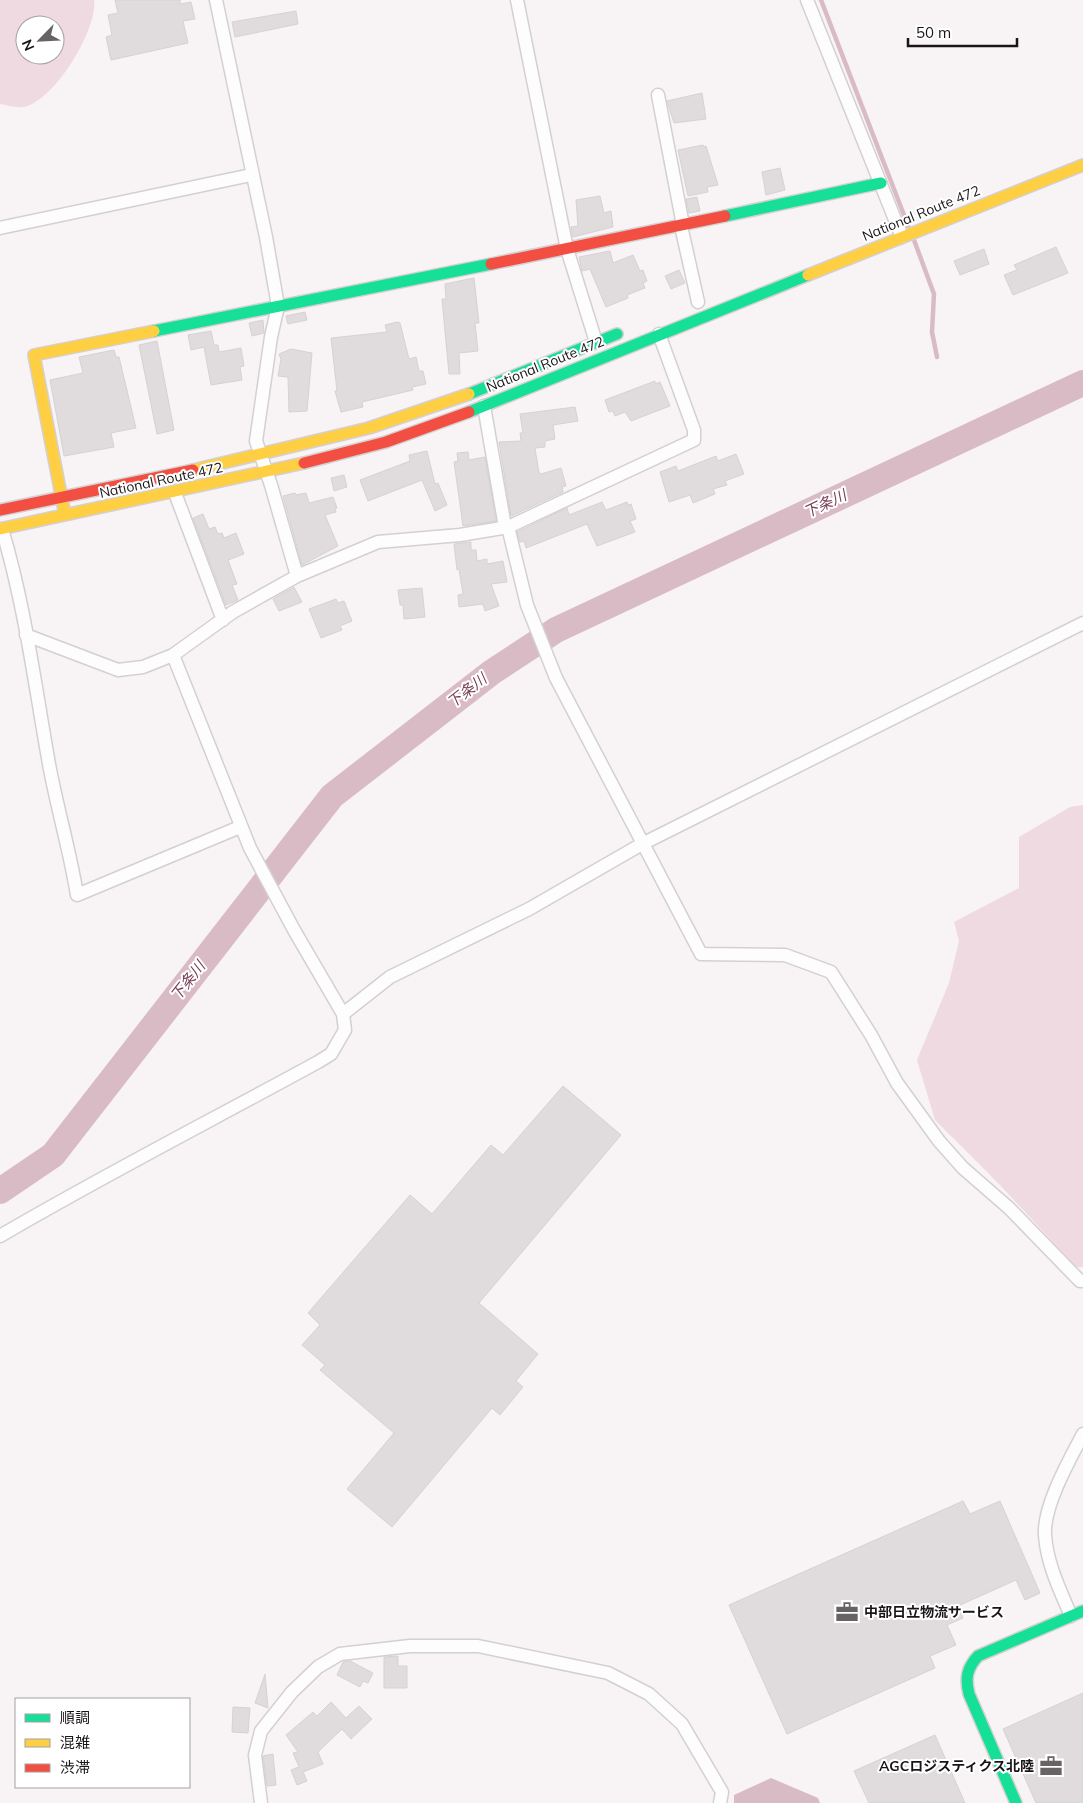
<svg xmlns="http://www.w3.org/2000/svg" width="1083" height="1803" font-family="Mulish,'Noto Sans JP',sans-serif">
<style>
.green{fill:#efdae1;fill-rule:evenodd}
.water{fill:#d9bbc6}
.lines{fill:none;stroke-linecap:round;stroke-linejoin:round}
.stream{stroke:#d9bbc6;stroke-width:4.5}
.river{stroke:#d9bbc6;stroke-width:26}
.building{fill:#e0dcde;stroke:#d6d1d3}
.street-casing{stroke:#d4d0d2;stroke-width:15}
.fast-casing{stroke:#d4d0d2;stroke-width:14}
.slow-casing{stroke:#d4d0d2;stroke-width:14}
.jam-casing{stroke:#d4d0d2;stroke-width:14}
.street{stroke:#fefdfe;stroke-width:12}
.fast{stroke:#16e098;stroke-width:11}
.slow{stroke:#ffcf43;stroke-width:11}
.jam{stroke:#f24e42;stroke-width:11}
.labels{text-anchor:middle;stroke-width:4;stroke-linejoin:round;paint-order:stroke}
.street-label{font-size:14px;fill:#191516;stroke:#fff}
.poi-label{font-size:14px;font-weight:bold;fill:#191516;stroke:#fff;text-anchor:start}
.water-label{font-size:15px;font-style:italic;fill:#794158;stroke:#fff}
</style>
<rect width="100%" height="100%" fill="#f8f3f5"/>
<path class="green" d="M 0,0 L 94,0 C 98,29 54,102 23,107 C 16,108 7,105 0,104 ZM 25,25 L 55,25 L 55,55 L 25,55 Z
M 1083,805 L 1083,1267 L 1076,1267 L 999,1184 L 935,1120 L 917,1060 L 949,983 L 959,941 L 954,922 L 1019,888 L 1019,837 L 1070,807 Z"/>
<path class="water" d="M 771,1778 L 818,1798 L 820,1803 L 734,1803 L 734,1795 Z"/>
<g class="lines">
<path class="stream" d="M 821,0 L 909,228
M 914,240 L 934,294 L 932,332 L 937,357"/>
<path class="river" d="M 0,1191 L 53,1155 L 332,796 L 492,672 L 556,630 L 1083,383"/>
</g>
<path class="building" d="M 115,0 L 180,0 L 180,4 L 191,2 L 195,19 L 183,21 L 188,43 L 111,60 L 106,37 L 112,35 L 108,15 L 118,13 Z
M 296,11 L 298,24 L 235,37 L 232,22 Z
M 702,93 L 706,119 L 674,123 L 667,101 Z
M 703,145 L 704,147 L 706,146 L 718,185 L 707,187 L 708,192 L 688,196 L 678,150 Z
M 780,168 L 785,190 L 766,195 L 762,172 Z
M 600,196 L 604,213 L 611,211 L 613,227 L 573,237 L 571,227 L 578,226 L 576,200 Z
M 697,197 L 700,211 L 689,213 L 686,199 Z
M 1056,247 L 1068,273 L 1013,295 L 1004,275 L 1017,270 L 1014,265 Z
M 984,249 L 989,264 L 960,275 L 954,261 Z
M 610,251 L 613,263 L 633,255 L 640,271 L 643,270 L 647,281 L 643,283 L 645,288 L 627,295 L 628,298 L 606,307 L 590,269 L 582,271 L 579,257 Z
M 679,270 L 685,283 L 671,289 L 665,276 Z
M 474,278 L 479,323 L 475,323 L 478,351 L 459,353 L 460,374 L 449,374 L 442,299 L 446,299 L 445,284 Z
M 305,312 L 307,320 L 288,324 L 286,316 Z
M 263,320 L 264,333 L 252,336 L 249,323 Z
M 397,322 L 400,323 L 409,359 L 416,357 L 419,371 L 423,371 L 426,384 L 412,387 L 413,390 L 362,402 L 363,407 L 341,412 L 335,391 L 337,391 L 331,338 L 387,332 L 385,325 Z
M 211,331 L 214,345 L 218,345 L 219,352 L 241,348 L 244,366 L 240,367 L 242,380 L 211,385 L 204,347 L 191,350 L 188,335 Z
M 157,341 L 174,430 L 157,434 L 139,345 Z
M 291,349 L 312,353 L 307,411 L 289,412 L 288,377 L 278,376 L 281,359 L 279,354 Z
M 114,350 L 116,357 L 119,357 L 136,428 L 111,433 L 114,447 L 64,456 L 50,380 L 83,373 L 79,357 Z
M 655,381 L 655,384 L 660,382 L 670,406 L 631,421 L 625,412 L 615,416 L 613,411 L 609,412 L 605,400 Z
M 575,407 L 578,421 L 553,425 L 555,439 L 545,441 L 545,447 L 535,448 L 539,473 L 541,474 L 561,468 L 566,486 L 562,487 L 563,492 L 511,516 L 499,442 L 521,441 L 520,433 L 523,433 L 520,414 Z
M 427,451 L 435,484 L 438,483 L 447,505 L 435,511 L 422,480 L 368,501 L 360,480 L 410,461 L 409,455 Z
M 468,452 L 469,460 L 485,457 L 496,521 L 463,526 L 454,462 L 458,461 L 457,453 Z
M 736,454 L 744,474 L 725,481 L 727,485 L 713,489 L 715,494 L 693,503 L 690,495 L 669,502 L 660,472 L 676,466 L 678,471 L 716,456 L 718,461 Z
M 344,475 L 347,487 L 334,491 L 331,478 Z
M 295,493 L 296,495 L 306,493 L 309,503 L 333,497 L 337,508 L 335,509 L 336,512 L 325,515 L 338,546 L 302,565 L 283,496 Z
M 602,502 L 606,510 L 627,502 L 628,505 L 631,504 L 636,519 L 630,521 L 635,532 L 597,546 L 587,524 L 526,548 L 524,541 L 520,542 L 517,532 L 567,508 L 569,515 Z
M 203,514 L 209,529 L 215,527 L 218,534 L 222,533 L 224,538 L 236,533 L 244,554 L 228,560 L 237,584 L 232,585 L 238,600 L 226,605 L 193,518 Z
M 471,542 L 471,550 L 476,550 L 477,561 L 487,559 L 487,564 L 503,561 L 507,582 L 491,584 L 499,606 L 485,611 L 483,604 L 459,607 L 458,595 L 463,594 L 459,569 L 457,570 L 454,544 Z
M 294,587 L 302,602 L 279,611 L 273,599 Z
M 422,588 L 425,617 L 404,619 L 403,605 L 400,605 L 398,590 Z
M 336,599 L 338,603 L 344,601 L 352,621 L 340,626 L 342,630 L 321,638 L 309,609 Z
M 563,1086 L 621,1135 L 479,1303 L 538,1354 L 516,1381 L 523,1387 L 500,1415 L 492,1408 L 392,1527 L 347,1489 L 394,1433 L 320,1370 L 325,1365 L 302,1345 L 320,1325 L 308,1313 L 410,1195 L 432,1214 L 491,1145 L 503,1155 Z
M 963,1501 L 970,1514 L 1000,1501 L 1040,1593 L 1025,1600 L 1016,1580 L 958,1606 L 963,1618 L 947,1625 L 956,1645 L 930,1656 L 935,1668 L 787,1734 L 729,1605 Z
M 398,1656 L 398,1666 L 407,1666 L 407,1688 L 384,1688 L 384,1657 Z
M 350,1661 L 373,1673 L 368,1683 L 363,1681 L 360,1687 L 337,1675 L 343,1662 Z
M 265,1674 L 268,1708 L 255,1703 Z
M 1083,1693 L 1083,1803 L 1036,1803 L 1003,1729 Z
M 331,1702 L 346,1718 L 359,1706 L 372,1719 L 351,1739 L 342,1729 L 318,1752 L 323,1764 L 303,1772 L 307,1781 L 297,1785 L 291,1770 L 299,1767 L 293,1753 L 298,1752 L 286,1735 L 313,1712 L 317,1716 Z
M 233,1707 L 250,1708 L 248,1733 L 232,1732 Z
M 935,1735 L 965,1803 L 869,1803 L 854,1771 Z
M 273,1754 L 276,1785 L 267,1786 L 263,1756 Z"/>
<g class="lines">
<defs>
<path id="street" d="M 216,0 L 266,237 L 278,306 L 271,337 L 256,441 L 271,485 L 297,576
M 517,0 L 567,249 L 596,342
M 807,0 L 902,237
M 658,95 L 683,225
M 681,226 L 698,302
M 0,228 L 251,175
M 484,406 L 505,527
M 175,493 L 223,620
M 508,527 L 527,605 L 556,678 L 701,954 L 785,955 L 831,972 L 871,1035 L 897,1083 L 939,1141 L 963,1168 L 1009,1208 L 1080,1281 L 1083,1281
M 2,529 C 25,606 35,686 49,764 C 57,808 70,851 77,895 L 240,827
M 26,635 L 118,670 L 143,667 L 173,655 L 233,612 L 297,576 L 378,542 L 460,535 L 508,527 L 694,440 L 694,430 L 659,334
M 343,1014 L 390,977 L 529,909 L 642,844 L 1083,623
M 0,1236 C 104,1175 212,1120 318,1062 L 331,1054 L 345,1030 L 343,1014 L 294,930 L 250,848 L 173,655
M 1071,1616 C 1060,1590 1047,1564 1045,1535 C 1043,1506 1070,1459 1083,1434
M 261,1803 L 255,1755 L 261,1731 L 292,1692 L 318,1667 L 340,1654 L 410,1646 L 478,1646 L 608,1673 L 649,1694 L 682,1724 L 722,1792 L 720,1803"/>
<path id="fast" d="M 725,216 L 881,183
M 154,331 L 491,264
M 469,394 L 617,334
M 469,412 L 808,275
M 1016,1803 L 969,1694 C 965,1678 967,1668 978,1656 L 1083,1611"/>
<path id="slow" d="M 808,275 L 1083,165
M 193,470 L 369,428 L 469,394
M 64,510 L 34,355 L 154,331
M 0,529 L 304,463"/>
<path id="jam" d="M 491,264 L 725,216
M 304,463 L 386,442 L 469,412
M 0,510 L 193,470"/>
</defs>
<use href="#street" class="street-casing"/>
<use href="#fast" class="fast-casing"/>
<use href="#slow" class="slow-casing"/>
<use href="#jam" class="jam-casing"/>
<use href="#street" class="street"/>
<use href="#fast" class="fast"/>
<use href="#slow" class="slow"/>
<use href="#jam" class="jam"/>
</g>
<defs>
<symbol id="office-bare" viewBox="-9 -9 18 18"><path d="M-6-3h4V-5.5h4V-3h4V5H-6ZM-1-4.5V-3h2v-1.5ZM-6 0V1H6V0Z" fill="#676364" stroke="#fff" stroke-width="2.5" paint-order="stroke"/></symbol>
</defs>
<g fill-rule="evenodd">
<use href="#office-bare" x="831" y="1596" width="32" height="32"/>
<use href="#office-bare" x="1035" y="1750" width="32" height="32"/>
</g>
<g class="labels">
<g class="street-label">
<text transform="translate(921 213) rotate(-22)" y="5">National Route 472</text>
<text transform="translate(545 364) rotate(-22)" y="5">National Route 472</text>
<text transform="translate(161 480) rotate(-12)" y="5">National Route 472</text>
</g>
<g class="poi-label">
<text x="864" y="1617">中部日立物流サービス</text>
<text x="1034" y="1771" text-anchor="end">AGCロジスティクス北陸</text>
</g>
<g class="water-label">
<text transform="translate(825 504) rotate(-25)" y="5">下条川</text>
<text transform="translate(467 691) rotate(-38)" y="5">下条川</text>
<text transform="translate(188 981) rotate(-52)" y="5">下条川</text>
</g>
</g>
<rect x="15" y="1698" width="175" height="90" fill="#ffffff" stroke="#a3a1a2"/>
<rect x="25" y="1714" width="25" height="8" fill="#16e098" stroke="#a3a1a2"/>
<text x="60" y="1723" font-size="15" fill="#191516">順調</text>
<rect x="25" y="1739" width="25" height="8" fill="#ffcf43" stroke="#a3a1a2"/>
<text x="60" y="1748" font-size="15" fill="#191516">混雑</text>
<rect x="25" y="1764" width="25" height="8" fill="#f24e42" stroke="#a3a1a2"/>
<text x="60" y="1773" font-size="15" fill="#191516">渋滞</text>
<g transform="translate(40 40) rotate(246)"><circle r="24" fill="#ffffff" stroke="#a3a1a2"/>
<path d="M0-4L9 19L0 12L-9 19Z" fill="#676364"/>
<text y="-8" font-size="14" font-weight="bold" text-anchor="middle" fill="#191516">N</text>
</g>
<path d="M908 38v8h109v-8" fill="none" stroke="#191516" stroke-width="2.5"/>
<text x="916" y="38" font-size="15" fill="#191516" stroke="#ffffff" stroke-width="4" paint-order="stroke">50 m</text>
</svg>
